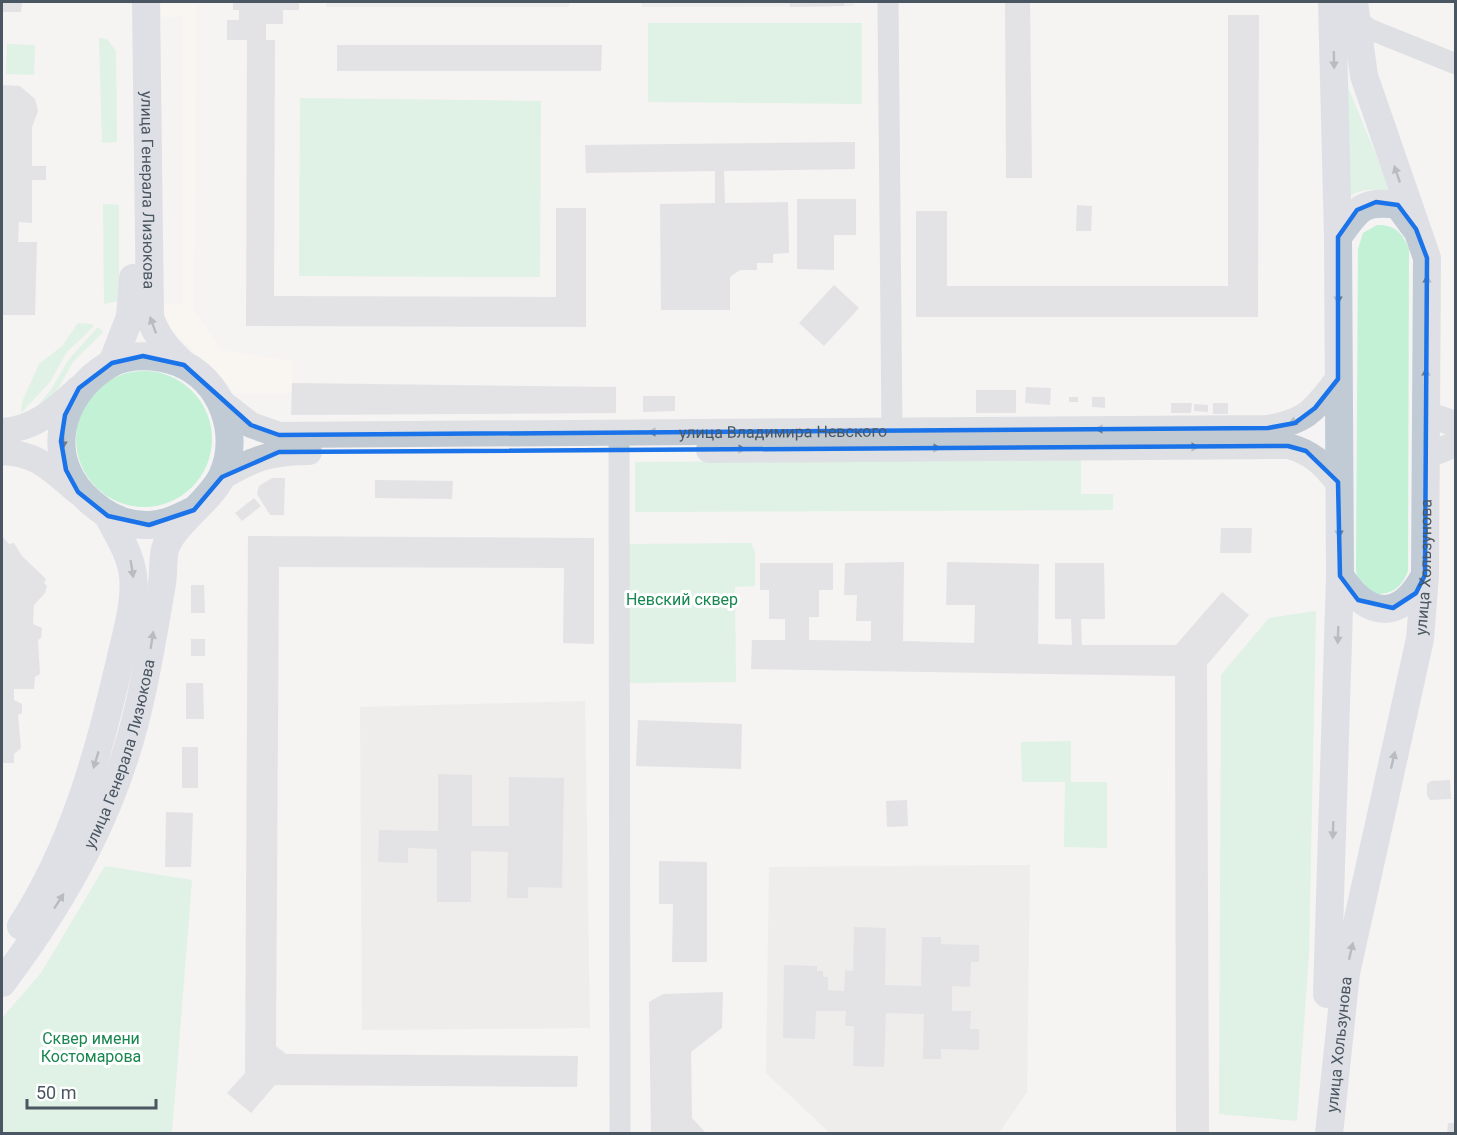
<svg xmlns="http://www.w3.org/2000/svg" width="1457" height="1135" font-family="Roboto,sans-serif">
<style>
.commercial{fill:#fdf9ef}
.education{fill:#e6e4e5}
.green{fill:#c3f1d5}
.building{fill:#cdcfd5}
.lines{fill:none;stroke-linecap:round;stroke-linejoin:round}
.minor{stroke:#c1cad2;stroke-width:21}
.tertiary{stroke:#c1cad2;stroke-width:26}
.secondary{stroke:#c1cbd6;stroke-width:28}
.oneway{fill:#6e7984}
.oneway2{fill:#6e7983}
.marked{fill:none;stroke:#1a73e8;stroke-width:4.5;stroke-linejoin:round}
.labels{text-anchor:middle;stroke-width:6;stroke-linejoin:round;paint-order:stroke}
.street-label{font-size:16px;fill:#4a5661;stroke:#fff}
.park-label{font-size:16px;fill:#17864f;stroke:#fff}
</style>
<rect width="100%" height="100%" fill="#f5f3f3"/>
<path class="commercial" d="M 161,2 L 196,2 L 194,310 L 222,350 L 293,361 L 292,393 L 236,393 L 160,317 L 160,305 L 182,304 L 183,17 L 161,17 Z"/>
<path class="education" d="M 326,2 L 569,2 L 569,7 L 326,7 Z
M 642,2 L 854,2 L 854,6 L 642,7 Z
M 585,701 L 590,1028 L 362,1030 L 360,707 Z
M 1030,865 L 1027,1092 L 999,1133 L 830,1133 L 766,1073 L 769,867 Z"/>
<path class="green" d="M 648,23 L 862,23 L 862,104 L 648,102 Z
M 99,38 L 107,39 L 116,51 L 117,142 L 102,143 Z
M 7,44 L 35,45 L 34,75 L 6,74 Z
M 1348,87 L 1392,194 C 1374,188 1364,188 1347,197 Z
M 300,98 L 541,101 L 540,277 L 299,276 Z
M 103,204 L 119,205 L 119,301 L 104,304 Z
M 1377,225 C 1394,224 1403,233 1409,249 L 1408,571 C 1402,588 1391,595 1373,594 L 1357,576 L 1356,569 L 1358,249 L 1363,233 Z
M 78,323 L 92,324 L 94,326 L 67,352 L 50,382 L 21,413 L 22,402 L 39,364 L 62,346 Z
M 98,327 L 103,332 L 73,362 L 49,405 L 28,417 L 50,391 L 69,359 Z
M76 439a68 68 0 1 1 136 0a68 68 0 1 1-136 0Z
M 1081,459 L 1081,494 L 1113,494 L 1113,510 L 635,512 L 635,462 Z
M 751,543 L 755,552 L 755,586 L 735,587 L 736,682 L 630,683 L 629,544 Z
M 1316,611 L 1309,954 L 1297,1121 L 1219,1114 L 1221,675 L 1269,618 Z
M 1071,741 L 1071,782 L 1107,782 L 1107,848 L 1064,847 L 1065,782 L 1022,782 L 1021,742 Z
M 105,866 L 192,880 L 172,1133 L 2,1133 L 2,1018 L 41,973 Z"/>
<path class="building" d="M 2,2 L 22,2 L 21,12 L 2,12 Z
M 233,2 L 299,2 L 299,10 L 283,10 L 283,24 L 266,24 L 266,40 L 275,40 L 274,296 L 556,297 L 556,208 L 586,208 L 586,327 L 246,326 L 247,40 L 227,40 L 227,20 L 239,20 L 239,10 L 233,10 Z
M 790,2 L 844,2 L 844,6 L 790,7 Z
M 1005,2 L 1030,2 L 1032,178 L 1006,178 Z
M 1228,15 L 1259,15 L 1258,317 L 916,317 L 916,211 L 947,211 L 947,286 L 1228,286 Z
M 337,45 L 602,45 L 601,71 L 337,71 Z
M 2,85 L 20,86 L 35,99 L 38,111 L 32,127 L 32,166 L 46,166 L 46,180 L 32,180 L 32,223 L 19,222 L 18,242 L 37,242 L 35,315 L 2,315 Z
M 855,142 L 855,169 L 724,171 L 725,203 L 788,202 L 789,253 L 773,254 L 773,263 L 757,263 L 757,270 L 740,270 L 730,277 L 730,310 L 661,310 L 660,204 L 715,203 L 715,171 L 586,173 L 585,145 Z
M 797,199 L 856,199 L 856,235 L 834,235 L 834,270 L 797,269 Z
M 1077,205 L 1092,206 L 1091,231 L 1076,231 Z
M 834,285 L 859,308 L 824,346 L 799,323 Z
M 292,383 L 616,387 L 616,413 L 291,415 Z
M 1026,387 L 1051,388 L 1050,405 L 1025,403 Z
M 976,390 L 1016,390 L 1016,413 L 976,413 Z
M 643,396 L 675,396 L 675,411 L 643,412 Z
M 1069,397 L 1078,397 L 1078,402 L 1069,402 Z
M 1092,397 L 1105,397 L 1105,408 L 1092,407 Z
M 1171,403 L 1192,403 L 1191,413 L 1171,413 Z
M 1213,403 L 1228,403 L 1228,414 L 1213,414 Z
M 1194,404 L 1208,405 L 1208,412 L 1194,411 Z
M 272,478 L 285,478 L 284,515 L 270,515 L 257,494 L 259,486 Z
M 375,480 L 453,481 L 452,499 L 375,498 Z
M 254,498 L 261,506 L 242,521 L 235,513 Z
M 1221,528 L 1252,528 L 1251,553 L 1220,553 Z
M 2,536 L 9,544 L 14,543 L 22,556 L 46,579 L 44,583 L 47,586 L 45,593 L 34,605 L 33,624 L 42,628 L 41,638 L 38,640 L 40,674 L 35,677 L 34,689 L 14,689 L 14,700 L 22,704 L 22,713 L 18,715 L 21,748 L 14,754 L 14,763 L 2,763 Z
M 248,536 L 594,538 L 594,644 L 563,643 L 564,568 L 279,567 L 276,1046 L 286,1054 L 578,1056 L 577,1087 L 275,1085 L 251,1113 L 227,1093 L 245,1073 Z
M 904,562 L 903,641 L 974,643 L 975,605 L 946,605 L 947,562 L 1039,564 L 1038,644 L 1072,645 L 1071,619 L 1055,619 L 1055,563 L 1104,563 L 1105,619 L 1081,619 L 1082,645 L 1176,645 L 1222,592 L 1249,615 L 1207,665 L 1209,1134 L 1176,1134 L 1175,676 L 751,669 L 752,640 L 785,640 L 785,619 L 769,619 L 769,590 L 760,590 L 760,563 L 833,563 L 833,590 L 819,590 L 819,617 L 809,617 L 809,640 L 871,641 L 871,621 L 856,621 L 857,595 L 844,595 L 845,563 Z
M 191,585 L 204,585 L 205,613 L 191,613 Z
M 191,639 L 205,639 L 205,656 L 191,656 Z
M 186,683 L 203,683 L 204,719 L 186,719 Z
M 638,720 L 742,724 L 741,769 L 636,766 Z
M 182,747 L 198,747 L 198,788 L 182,788 Z
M 438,774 L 472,775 L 472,826 L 509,826 L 509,777 L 564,778 L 562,888 L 528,887 L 528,898 L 507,898 L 508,852 L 471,851 L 471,902 L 437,902 L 437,849 L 408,848 L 408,863 L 378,862 L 379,830 L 438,831 Z
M 1450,780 L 1451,799 L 1430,800 L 1427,795 L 1427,784 L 1431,781 Z
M 907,800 L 908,826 L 887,827 L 886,801 Z
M 166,812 L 193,813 L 191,867 L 165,867 Z
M 659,861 L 707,862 L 707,962 L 672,962 L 673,904 L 659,904 Z
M 854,927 L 886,928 L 885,985 L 921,986 L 922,937 L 941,937 L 941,944 L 979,945 L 979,962 L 971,962 L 970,987 L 952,986 L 952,1011 L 971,1011 L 970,1029 L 979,1029 L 979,1050 L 941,1049 L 941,1059 L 923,1059 L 924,1014 L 886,1013 L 884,1067 L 853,1066 L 854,1026 L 845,1026 L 846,1011 L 816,1011 L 815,1039 L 783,1038 L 784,965 L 817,966 L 817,971 L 823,971 L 823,977 L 828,977 L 828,990 L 844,991 L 845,970 L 853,971 Z
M 723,992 L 722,1028 L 691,1052 L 692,1118 L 707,1134 L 651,1134 L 649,1002 L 663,994 Z
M 1448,1123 L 1456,1123 L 1456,1134 L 1447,1134 Z"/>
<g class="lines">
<path class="minor" d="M 888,2 L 892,430
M 1354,17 L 1369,29 L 1456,64
M 619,432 L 620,1134"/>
<g class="tertiary">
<path id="s1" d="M 220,401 L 251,425 L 279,435 L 1268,428 C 1308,421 1314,410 1338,379"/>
<path d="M 1426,414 L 1456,424"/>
<path d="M 2,431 C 35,429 55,410 79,388"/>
<path d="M 709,450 L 1288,446 C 1312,452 1323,464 1338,482"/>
<path d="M 2,452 C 37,453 52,470 78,492"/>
<path d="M 1426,456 L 1456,444"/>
<path d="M 222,477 C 254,458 272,452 309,452"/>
</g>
<g class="secondary">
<path id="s2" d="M 146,2 L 150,317 C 157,338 168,350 184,365"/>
<path d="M 1338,237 C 1358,209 1362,200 1398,205 L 1415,228"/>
<path d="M 112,363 L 130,317 L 133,278"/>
<path d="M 1340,576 C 1368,618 1400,622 1425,575"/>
<path d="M 21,926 C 73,846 99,753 120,661 C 126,635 136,602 133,575 C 130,553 118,535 108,516"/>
<path id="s3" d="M 2,983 C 69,894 119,803 142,692 C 150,656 156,619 162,583 C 164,572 162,556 166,546 C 177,521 211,500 222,476 C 242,434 221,378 177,362 C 157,355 129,353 110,364 C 57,395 42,462 92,503 C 109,518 127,526 150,525 C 166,524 180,517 194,510"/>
<path d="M 1327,994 L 1340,576 L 1338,237 L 1332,2"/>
<path id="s4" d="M 1329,1134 L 1346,973 L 1420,639 L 1425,575 L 1427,258 L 1364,76 L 1354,2"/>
</g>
</g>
<defs><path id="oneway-solid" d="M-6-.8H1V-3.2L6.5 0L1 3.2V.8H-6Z" transform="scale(1.5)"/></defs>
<g class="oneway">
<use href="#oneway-solid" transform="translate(1334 60) rotate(89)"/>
<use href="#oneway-solid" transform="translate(1397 174) rotate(-109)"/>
<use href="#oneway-solid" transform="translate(1427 284) rotate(-90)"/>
<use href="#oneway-solid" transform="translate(1338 295) rotate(90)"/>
<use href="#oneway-solid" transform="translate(153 325) rotate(-110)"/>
<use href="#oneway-solid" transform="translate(1426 377) rotate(-90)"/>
<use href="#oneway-solid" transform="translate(63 440) rotate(90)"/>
<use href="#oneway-solid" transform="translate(1339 529) rotate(89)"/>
<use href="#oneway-solid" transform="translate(132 569) rotate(81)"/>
<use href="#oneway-solid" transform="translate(1338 635) rotate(92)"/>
<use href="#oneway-solid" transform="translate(152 640) rotate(-81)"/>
<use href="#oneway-solid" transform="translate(96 760) rotate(107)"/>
<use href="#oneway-solid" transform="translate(1393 760) rotate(-77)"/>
<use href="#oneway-solid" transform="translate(1333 830) rotate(92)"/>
<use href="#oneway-solid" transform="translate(59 901) rotate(-57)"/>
<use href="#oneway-solid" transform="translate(1351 951) rotate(-77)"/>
</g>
<g class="oneway2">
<use href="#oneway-solid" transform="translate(1297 420) rotate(153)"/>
<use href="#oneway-solid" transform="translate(1104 429) rotate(180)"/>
<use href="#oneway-solid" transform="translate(657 432) rotate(180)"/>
<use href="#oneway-solid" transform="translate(1190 447)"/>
<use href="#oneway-solid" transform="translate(932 448)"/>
<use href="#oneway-solid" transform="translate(737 449)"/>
</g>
<path d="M0 0H1457V1135H0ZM 1376,202 L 1398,205 L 1416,229 L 1427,258 L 1425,575 L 1416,593 L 1393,608 L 1358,600 L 1340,576 L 1338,482 L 1306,451 L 1288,446 L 279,452 L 222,477 L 194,510 L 149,525 L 108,516 L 78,492 L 66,470 L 61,441 L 65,415 L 79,388 L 112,363 L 143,356 L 184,365 L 251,425 L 279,435 L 1268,428 L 1295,423 L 1315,408 L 1338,379 L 1338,237 L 1357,210 Z" fill="#f5f3f3" fill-opacity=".55" fill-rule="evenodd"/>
<path class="marked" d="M 1376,202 L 1398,205 L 1416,229 L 1427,258 L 1425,575 L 1416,593 L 1393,608 L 1358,600 L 1340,576 L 1338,482 L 1306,451 L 1288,446 L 279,452 L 222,477 L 194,510 L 149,525 L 108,516 L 78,492 L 66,470 L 61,441 L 65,415 L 79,388 L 112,363 L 143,356 L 184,365 L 251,425 L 279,435 L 1268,428 L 1295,423 L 1315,408 L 1338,379 L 1338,237 L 1357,210 Z"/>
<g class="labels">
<g class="street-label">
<text dy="6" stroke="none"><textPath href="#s2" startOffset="188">улица Генерала Лизюкова</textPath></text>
<text dy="6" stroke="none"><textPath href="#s1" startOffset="573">улица Владимира Невского</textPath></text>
<text dy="6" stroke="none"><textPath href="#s4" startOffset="576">улица Хользунова</textPath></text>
<text dy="6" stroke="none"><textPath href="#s3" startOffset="260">улица Генерала Лизюкова</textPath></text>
<text dy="6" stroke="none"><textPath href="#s4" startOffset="90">улица Хользунова</textPath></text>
</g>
<g class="park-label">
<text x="682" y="605">Невский сквер</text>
<text x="91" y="1044">Сквер имени<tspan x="91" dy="18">Костомарова</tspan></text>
</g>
</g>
<rect width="1457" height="1135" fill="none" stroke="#4a5661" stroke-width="6"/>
<path d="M27 1099v9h129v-9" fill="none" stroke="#4a5661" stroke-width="3"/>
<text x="36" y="1099" font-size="18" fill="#4a5661" stroke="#ffffff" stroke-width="4.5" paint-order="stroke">50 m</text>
</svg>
